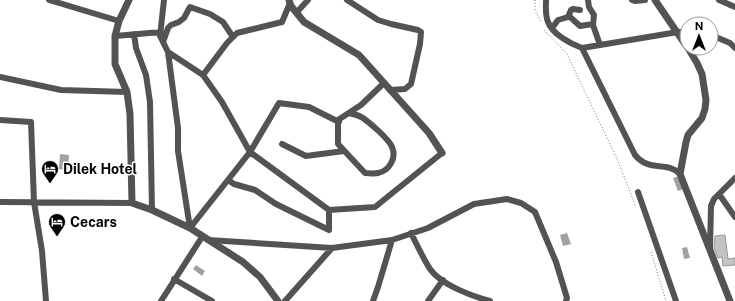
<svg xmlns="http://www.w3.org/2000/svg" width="735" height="301" font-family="'Public Sans',sans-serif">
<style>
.water{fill:#a1a1a1}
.building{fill:#c3c3c3;stroke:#979797}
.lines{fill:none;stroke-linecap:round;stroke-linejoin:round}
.path{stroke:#757575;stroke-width:1;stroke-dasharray:1 2;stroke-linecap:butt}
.minor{stroke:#535353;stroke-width:6}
.tertiary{stroke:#535353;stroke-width:7}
.labels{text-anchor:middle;stroke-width:3;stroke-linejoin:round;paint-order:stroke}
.poi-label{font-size:14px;font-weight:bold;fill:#000;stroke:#fff;text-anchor:start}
</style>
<rect width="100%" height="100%" fill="#fff"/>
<path class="water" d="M 60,154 L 69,155 L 68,170 L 59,169 Z
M 679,176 L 684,189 L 678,191 L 673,178 Z
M 567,233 L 571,244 L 563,246 L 560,235 Z
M 687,247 L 690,258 L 684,259 L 682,248 Z
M 196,265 L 205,271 L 202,276 L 193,269 Z"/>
<path class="building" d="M 725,235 L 728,259 L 735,258 L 735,265 L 723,266 L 722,257 L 718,258 L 714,248 L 715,236 Z"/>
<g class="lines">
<path class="path" d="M 535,0 L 535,10 L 541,22
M 544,30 L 567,54 L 618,161 L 636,207
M 651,252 L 666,301"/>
<path class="minor" d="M 49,0 L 119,21
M 164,0 L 160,36 L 168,52 L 178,128 L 178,151 L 190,228 L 250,152 L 279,103 L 309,107 L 339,122
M 347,0 L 378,20 L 391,24 L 418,30 L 421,32 L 420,44 L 411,84 L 405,89 L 390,90
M 546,0 C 546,7 545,15 548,22 C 552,34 571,44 582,48 L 635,155 C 650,173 666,160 680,174
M 588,0 L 589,7 L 594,15 L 593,25 L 600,45
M 632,0 L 635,1 L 645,0
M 719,0 L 735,7
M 297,12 L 308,0
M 569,16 L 580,26 L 593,24
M 552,28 L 558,20 L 568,17 L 571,10 L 573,9 L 580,10
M 134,34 L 136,48 L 146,75 L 150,102 L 152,210
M 711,35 L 730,43 L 735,48
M 115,36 L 161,32
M 163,42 L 168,28 L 171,25 L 179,22 L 184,18 L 190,7 L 210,14 L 223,22 L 233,37
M 582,48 L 678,32 L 687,32
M 168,52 L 203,75 L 222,102 L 250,152 L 329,210 L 375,207 L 442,153
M 203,75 L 227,43 L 237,33 L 282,22 L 290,3
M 0,77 L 61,90 L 127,92
M 349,113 C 353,114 359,115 363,118 C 370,123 389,139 392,147 C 397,158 389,171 378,173 C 374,174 369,173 365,173 L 338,144 L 338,120 L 361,105 L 384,83
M 0,120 L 31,122 L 34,202 L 42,251 L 46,301
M 282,144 L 306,156 L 344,151
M 228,180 L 234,184 L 255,190 L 276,204 L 329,230
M 638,192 L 676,301
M 719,194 L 735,217
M 0,202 L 132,203
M 329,210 L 329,230
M 411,233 C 417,245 423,258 430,269 C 441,285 472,296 490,301
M 208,240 L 332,248 L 392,240 L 428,228 L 474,204 L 507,199 L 521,203 L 535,212 L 556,262 L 567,298 L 566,301
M 710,248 L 711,206 L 714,199 L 735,178
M 174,279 L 212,301
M 161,301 L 202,237
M 285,301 L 332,248
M 373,301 L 378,287 L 392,240
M 428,301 L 443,280"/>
<path class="tertiary" d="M 129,0 L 119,21 L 115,36 L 115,64 L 127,92 L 130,114 L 132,203 L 152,210 L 190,228 L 243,262 L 260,277 L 278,301
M 289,0 L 291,6 L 304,22 L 359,55 L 429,133 L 442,153
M 655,0 L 687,47
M 688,48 L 697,63 L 702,74 L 706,100 L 705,109 L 702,118 L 688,135 L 686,142 L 680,174 L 730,301"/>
</g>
<defs>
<symbol id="hotel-pin" viewBox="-11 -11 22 30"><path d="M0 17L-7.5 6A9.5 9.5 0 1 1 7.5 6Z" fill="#000" stroke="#fff"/><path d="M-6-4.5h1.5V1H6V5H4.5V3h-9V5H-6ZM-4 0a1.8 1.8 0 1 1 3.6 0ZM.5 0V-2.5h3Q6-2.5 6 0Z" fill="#fff"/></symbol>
</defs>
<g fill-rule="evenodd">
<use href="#hotel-pin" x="40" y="159" width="20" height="27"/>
<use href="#hotel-pin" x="47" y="212" width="20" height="27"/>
</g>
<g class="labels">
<g class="poi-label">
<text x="63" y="174">Dilek Hotel</text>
<text x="70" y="227">Cecars</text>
</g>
</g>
<g transform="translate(699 36)"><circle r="19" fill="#ffffff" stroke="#999999"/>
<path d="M0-3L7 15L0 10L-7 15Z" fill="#000000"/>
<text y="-6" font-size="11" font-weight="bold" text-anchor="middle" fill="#000000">N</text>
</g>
</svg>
